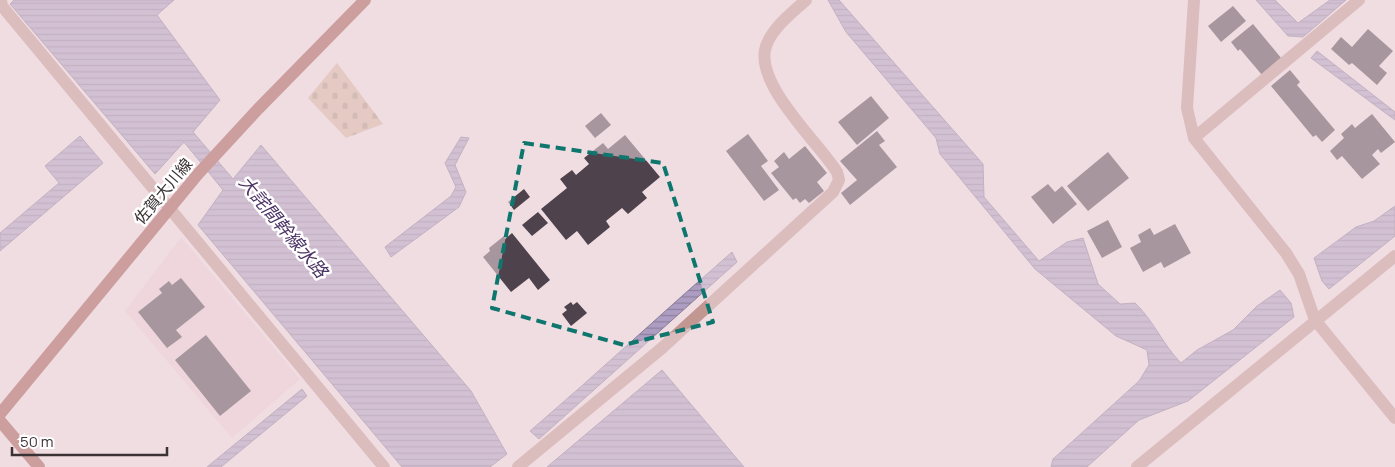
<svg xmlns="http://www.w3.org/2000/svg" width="1395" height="467" font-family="Manrope,'Noto Sans JP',sans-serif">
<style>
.built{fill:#eacfd6}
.cemetery{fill:url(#cemetery-stones)}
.water{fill:url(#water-rules);stroke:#8a7d97}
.building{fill:#4e424c}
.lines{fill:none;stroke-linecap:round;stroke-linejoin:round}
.minor{stroke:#c29791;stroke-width:12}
.major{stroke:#9f564d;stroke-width:12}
.marked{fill:none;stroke:#0f766e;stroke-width:4;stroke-dasharray:10 6;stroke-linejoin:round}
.labels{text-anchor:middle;stroke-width:5;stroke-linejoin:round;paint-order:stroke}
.street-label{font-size:16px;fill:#3a3234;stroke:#fff}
.water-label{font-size:18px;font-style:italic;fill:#4d3466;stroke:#fff}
</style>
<defs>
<pattern id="cemetery-stones" width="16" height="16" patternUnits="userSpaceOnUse" patternTransform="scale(1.25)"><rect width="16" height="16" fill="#d6b49e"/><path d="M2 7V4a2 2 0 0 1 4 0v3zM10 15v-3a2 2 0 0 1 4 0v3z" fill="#af9382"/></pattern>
<pattern id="water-rules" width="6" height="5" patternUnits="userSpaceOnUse" patternTransform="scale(1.25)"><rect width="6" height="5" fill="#ad9dc2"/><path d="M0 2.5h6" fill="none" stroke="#8e819e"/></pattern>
</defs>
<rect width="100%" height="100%" fill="#f0dde2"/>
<path class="built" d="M 181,237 L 300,379 L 232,438 L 125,311 Z"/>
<path class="cemetery" d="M 337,63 L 383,124 L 346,138 L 308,98 Z"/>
<path class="water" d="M 14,0 L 174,0 L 157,15 L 220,100 L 193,132 L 233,179 L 261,145 L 471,391 L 507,454 L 490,467 L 402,467 L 198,225 L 223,190 L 184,142 L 155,174 L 10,4 Z
M 828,0 L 839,0 L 983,164 L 984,197 L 1039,261 L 1067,242 L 1083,238 L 1098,284 L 1120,304 L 1135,303 C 1154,321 1163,345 1181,363 L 1197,350 L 1233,330 L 1257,306 L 1280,290 L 1291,303 L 1294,317 L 1188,401 L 1139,420 L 1087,467 L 1051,467 L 1053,459 L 1139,381 L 1149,365 L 1147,350 L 1116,336 L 1035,269 L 940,154 L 936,138 L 846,32 Z
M 1256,0 L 1275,0 L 1298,23 L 1330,0 L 1346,0 L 1303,37 L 1288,36 Z
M 1317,51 L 1395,112 L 1395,120 L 1311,58 Z
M 80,136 L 103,163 L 0,251 L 0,233 L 59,183 L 45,166 Z
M 461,137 L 469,138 L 455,165 L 466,192 L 459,207 L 391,257 L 385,247 L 451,196 L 456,187 L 445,163 Z
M 1395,206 L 1395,236 L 1329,289 L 1322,281 L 1314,258 L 1356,227 L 1374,221 Z
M 732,252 L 737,262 L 539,439 L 530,431 C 599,372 664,311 732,252 Z
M 662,370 L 744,467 L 547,467 Z
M 302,389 L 307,396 L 221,467 L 207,467 Z"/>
<path class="building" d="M 1233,6 L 1246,21 L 1221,42 L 1208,26 Z
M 1253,24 L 1282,59 L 1262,75 L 1240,49 L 1238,51 L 1231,42 Z
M 1368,29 L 1393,51 L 1379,66 L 1387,73 L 1377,85 L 1352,63 L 1349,65 L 1331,49 L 1341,37 L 1352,47 Z
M 1290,70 L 1300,82 L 1297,85 L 1335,130 L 1322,142 L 1316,135 L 1313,137 L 1271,86 Z
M 871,96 L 889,118 L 857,145 L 838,122 Z
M 601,113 L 611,125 L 595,138 L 585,126 Z
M 1372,114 L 1395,142 L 1381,153 L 1378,149 L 1372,155 L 1380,164 L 1362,179 L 1342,156 L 1337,160 L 1330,151 L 1344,138 L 1341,134 L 1352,124 L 1355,128 Z
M 877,131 L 885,141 L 879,145 L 897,167 L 850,205 L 841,193 L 857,180 L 840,161 Z
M 748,134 L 768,161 L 761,166 L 779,190 L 764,201 L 726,151 Z
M 625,135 L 660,177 L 642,192 L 647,198 L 628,214 L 622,208 L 606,221 L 610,227 L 588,245 L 577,231 L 566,240 L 541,209 L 567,188 L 560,179 L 572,170 L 576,175 L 589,164 L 584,158 L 603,143 L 608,149 Z
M 805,146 L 827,173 L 817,182 L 824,191 L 809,203 L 805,199 L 800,203 L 796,198 L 793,200 L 771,173 L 779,167 L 774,161 L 784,152 L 789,159 Z
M 1108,152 L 1129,178 L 1088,211 L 1067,186 Z
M 1048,184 L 1055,192 L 1062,186 L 1077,204 L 1053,224 L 1031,197 Z
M 524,189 L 530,197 L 514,210 L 508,202 Z
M 538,212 L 548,223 L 532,236 L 522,225 Z
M 1108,220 L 1122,247 L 1102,258 L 1087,231 Z
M 1175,224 L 1191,253 L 1164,268 L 1161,262 L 1143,272 L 1130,248 L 1141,242 L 1138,235 L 1150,228 L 1154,235 Z
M 512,233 L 550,280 L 538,290 L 529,278 L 511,292 L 483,257 L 490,251 L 489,248 L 504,236 L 505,239 Z
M 181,278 L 205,307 L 176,330 L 182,337 L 167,348 L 138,312 L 162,293 L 159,289 L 169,281 L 172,285 Z
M 571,302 L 573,305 L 577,302 L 587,313 L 571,326 L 562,314 L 567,310 L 564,307 Z
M 206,335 L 251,391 L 220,416 L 175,360 Z"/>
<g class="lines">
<path class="minor" d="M 1,0 L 2,6 L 384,467
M 1194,0 L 1187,108 L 1194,138 L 1286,253 L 1299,274 L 1315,320 L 1395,418
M 1194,138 L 1359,0
M 518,467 L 662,348 L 833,192 L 839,180 L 837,172 C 817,141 758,87 765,50 C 769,30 792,13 806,0
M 1137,467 L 1395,256"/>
<path class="major" d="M 0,414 L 198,174 L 258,109 L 365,0
M 0,421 L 39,467"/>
</g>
<path d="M0 0H1395V467H0ZM 524,143 L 663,163 L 713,322 L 624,345 L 492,308 Z" fill="#f0dde2" fill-opacity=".55" fill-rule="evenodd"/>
<path class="marked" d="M 524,143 L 663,163 L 713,322 L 624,345 L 492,308 Z"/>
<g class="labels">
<g class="street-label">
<text transform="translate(163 191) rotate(-50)" y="6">佐賀大川線</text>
</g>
<g class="water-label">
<text transform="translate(283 227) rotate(50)" y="6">大詫間幹線水路</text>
</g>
</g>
<path d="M12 447v8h155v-8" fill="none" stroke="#3a3234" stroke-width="2.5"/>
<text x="20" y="447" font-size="15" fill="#3a3234" stroke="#ffffff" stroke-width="4" paint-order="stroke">50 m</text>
</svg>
